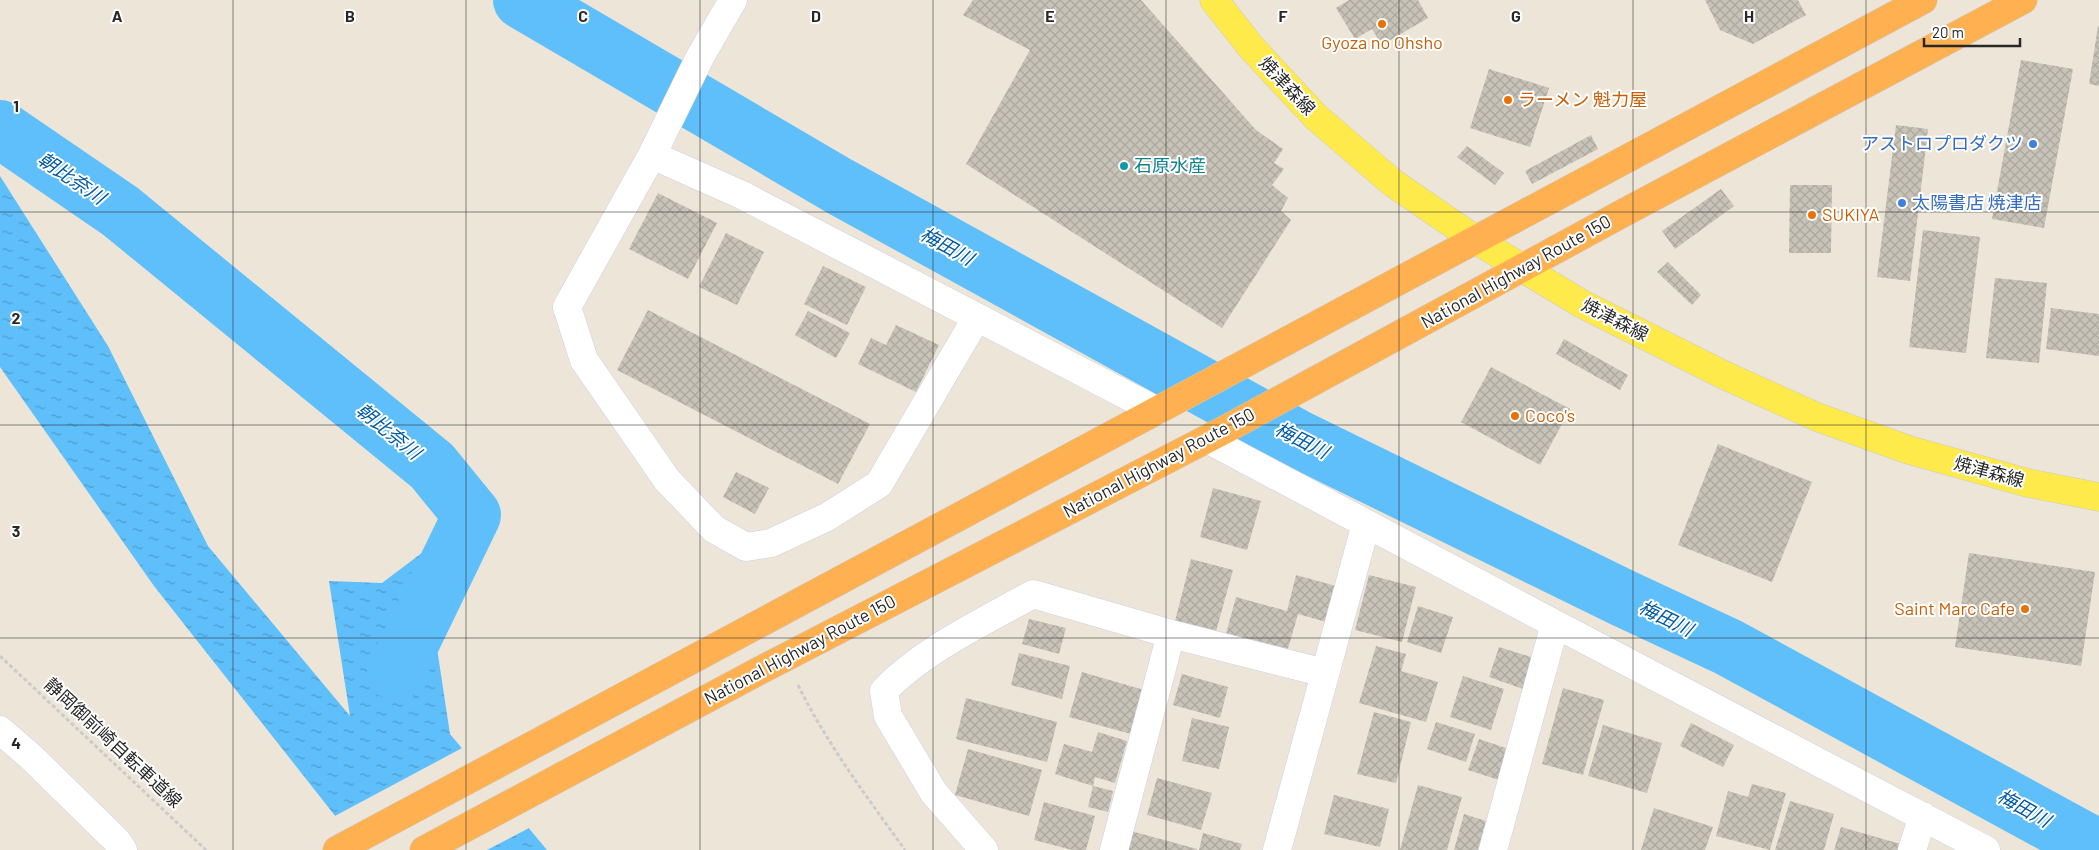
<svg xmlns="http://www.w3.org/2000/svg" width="2099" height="850" font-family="Barlow,'Noto Sans JP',sans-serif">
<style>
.water{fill:url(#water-ripples)}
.pier{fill:#ede6d8}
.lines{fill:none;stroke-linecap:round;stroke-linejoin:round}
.river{stroke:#5fbffb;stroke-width:58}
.building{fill:url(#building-cross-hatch)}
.minor-casing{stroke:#cdcfe3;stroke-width:29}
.major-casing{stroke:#cbcbcb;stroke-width:29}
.highway-casing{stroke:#cbcbcb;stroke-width:29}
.path{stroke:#cbcbcb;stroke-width:3;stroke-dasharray:4 2.5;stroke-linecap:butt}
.minor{stroke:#fff;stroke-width:28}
.major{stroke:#ffea4b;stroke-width:28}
.highway{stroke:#ffb151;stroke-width:28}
.grid{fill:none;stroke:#282828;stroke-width:1;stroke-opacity:0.55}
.food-dot{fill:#e8710a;stroke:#fff;stroke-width:2}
.shop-dot{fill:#3f7fe0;stroke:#fff;stroke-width:2}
.culture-dot{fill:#0f9aa8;stroke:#fff;stroke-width:2}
.labels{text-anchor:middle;stroke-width:4;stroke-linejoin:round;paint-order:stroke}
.food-label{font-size:18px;fill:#c56008;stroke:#fff;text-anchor:start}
.street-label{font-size:18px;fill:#282828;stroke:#fff}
.shop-label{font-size:18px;fill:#366cbe;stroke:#fff;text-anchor:end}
.culture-label{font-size:18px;fill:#0d838f;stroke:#fff;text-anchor:start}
.water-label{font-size:19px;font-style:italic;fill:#0059a5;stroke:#fff}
.grid-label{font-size:16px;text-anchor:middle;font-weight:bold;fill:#282828;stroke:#fff;stroke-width:4;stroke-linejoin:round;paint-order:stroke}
</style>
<defs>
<pattern id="water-ripples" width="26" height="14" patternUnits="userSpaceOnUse" patternTransform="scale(1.25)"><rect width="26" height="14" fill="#5fbffb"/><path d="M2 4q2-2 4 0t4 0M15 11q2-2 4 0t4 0" fill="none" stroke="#4e9bcb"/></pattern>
<pattern id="building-cross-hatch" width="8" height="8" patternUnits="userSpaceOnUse" patternTransform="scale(1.25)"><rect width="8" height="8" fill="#c8c3b8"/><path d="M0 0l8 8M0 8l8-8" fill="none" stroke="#aca89e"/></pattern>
</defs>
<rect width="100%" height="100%" fill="#ede6d8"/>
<path class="water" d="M 0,176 L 108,346 L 208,546 L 350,716 L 329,581 L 382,583 L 472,515 L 430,602 L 450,734 L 547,850 L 362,850 L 154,586 L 0,367 Z"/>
<path class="pier" d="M 464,747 L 531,827 L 487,850 L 359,850 L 333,817 Z"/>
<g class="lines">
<path class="river" d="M 522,0 L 839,186 L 1296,438 L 1623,598 L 1728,647 L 2099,849
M 0,129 L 120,211 L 432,466 L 472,515 L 396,672"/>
</g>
<path class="building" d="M 973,0 L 1141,0 L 1256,130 L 1283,149 L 1274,163 L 1284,169 L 1272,185 L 1288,198 L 1281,211 L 1291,220 L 1222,328 L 966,164 L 1030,50 L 963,15 Z
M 1349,0 L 1418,0 L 1428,18 L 1382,45 L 1372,29 L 1355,39 L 1336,8 Z
M 1705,0 L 1798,0 L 1806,15 L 1753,44 L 1720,30 Z
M 2098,26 L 2099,27 L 2099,86 L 2089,84 Z
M 2021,60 L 2073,69 L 2044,228 L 1992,219 Z
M 1489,69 L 1549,88 L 1530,147 L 1470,128 Z
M 1896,125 L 1928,129 L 1910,281 L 1877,277 Z
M 1591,135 L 1598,149 L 1532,184 L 1525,171 Z
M 1467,146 L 1504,173 L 1495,185 L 1457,157 Z
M 1790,185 L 1832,185 L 1831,253 L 1789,253 Z
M 1721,189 L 1734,206 L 1675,249 L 1662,231 Z
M 658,193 L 717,223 L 688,279 L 629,249 Z
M 1923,230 L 1980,237 L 1966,353 L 1909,347 Z
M 726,233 L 764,252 L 737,305 L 699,287 Z
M 1668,262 L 1701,295 L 1692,305 L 1657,272 Z
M 823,266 L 866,287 L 847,325 L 804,304 Z
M 1995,278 L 2047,283 L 2039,363 L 1986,358 Z
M 2051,308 L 2099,314 L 2099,356 L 2046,349 Z
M 648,310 L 870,424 L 838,484 L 617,370 Z
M 808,311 L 850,333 L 836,358 L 795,335 Z
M 896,325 L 939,345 L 916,392 L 858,364 L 871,338 L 886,345 Z
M 1564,339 L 1628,375 L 1620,390 L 1556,354 Z
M 1491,367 L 1570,409 L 1540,465 L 1461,422 Z
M 1718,444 L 1812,482 L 1772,582 L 1678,545 Z
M 736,472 L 769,488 L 755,514 L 723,497 Z
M 1213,488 L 1261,501 L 1247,550 L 1200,537 Z
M 1969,553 L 2095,572 L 2081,666 L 1955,647 Z
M 1191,559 L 1233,570 L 1215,635 L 1174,625 Z
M 1296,575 L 1336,586 L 1326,622 L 1298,614 L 1287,652 L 1226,634 L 1236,597 L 1287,611 Z
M 1369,575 L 1416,587 L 1402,642 L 1355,630 Z
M 1418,606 L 1453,617 L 1441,653 L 1407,642 Z
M 1029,619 L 1066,628 L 1059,654 L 1022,644 Z
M 1376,646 L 1406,654 L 1401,671 L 1438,682 L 1426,722 L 1359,703 Z
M 1499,647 L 1534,658 L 1523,689 L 1489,677 Z
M 1019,653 L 1070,666 L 1062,699 L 1011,685 Z
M 1082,672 L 1144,690 L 1131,734 L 1069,717 Z
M 1182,674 L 1228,687 L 1220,718 L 1173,705 Z
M 1463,676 L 1504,689 L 1491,730 L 1450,717 Z
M 1563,688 L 1604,700 L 1583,775 L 1542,764 Z
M 966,698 L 1057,722 L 1047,762 L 956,739 Z
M 1374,712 L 1411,722 L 1396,783 L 1357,774 Z
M 1192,718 L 1229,727 L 1219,769 L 1182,761 Z
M 1436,722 L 1475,734 L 1466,762 L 1427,749 Z
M 1691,723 L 1734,745 L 1723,767 L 1680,746 Z
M 1603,725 L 1662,743 L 1647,793 L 1588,776 Z
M 1098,732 L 1127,741 L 1115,783 L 1095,777 L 1093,786 L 1113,791 L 1108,812 L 1088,807 L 1093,786 L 1055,774 L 1064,744 L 1092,752 Z
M 1479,739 L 1509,749 L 1499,780 L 1468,770 Z
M 968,749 L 1042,770 L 1029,816 L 955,795 Z
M 1157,778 L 1212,793 L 1201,830 L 1147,815 Z
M 1752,784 L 1786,793 L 1770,850 L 1716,836 L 1728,791 L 1748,797 Z
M 1418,785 L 1462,797 L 1447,850 L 1400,850 Z
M 1334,795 L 1389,809 L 1380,847 L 1324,834 Z
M 1790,801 L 1834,814 L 1824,850 L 1775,850 Z
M 1044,802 L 1095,816 L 1086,850 L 1072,850 L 1034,840 Z
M 1654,808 L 1713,827 L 1705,850 L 1641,850 Z
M 1464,814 L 1486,821 L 1478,850 L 1454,850 Z
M 1841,827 L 1904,845 L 1903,850 L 1834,850 Z
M 1131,831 L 1197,849 L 1197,850 L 1125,850 Z
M 1203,833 L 1242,844 L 1240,850 L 1199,850 Z"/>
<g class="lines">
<defs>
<path id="minor" d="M 733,0 L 700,57 L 652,155 L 567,307 L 584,360 L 667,480 L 714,529 L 746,547 L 771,543 L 827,517 L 879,484 L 977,317
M 652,155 L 742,195 L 1157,411
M 1207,439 L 1555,624 L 1986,850
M 0,730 L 30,756 L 116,840 L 123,850
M 984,850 L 934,793 L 888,716 L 884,691 C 921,651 985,621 1033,594 L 1171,634 L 1325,673
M 1114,850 L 1171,634
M 1277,850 L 1366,524
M 1493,850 L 1555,624
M 1912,850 L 1923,816"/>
<path id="major" d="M 1214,0 L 1251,47 L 1316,117 L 1393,183 L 1476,240 L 1582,304 L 1724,375 L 1817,417 L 1909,450 L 2028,483 L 2099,497"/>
<path id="highway" d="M 337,850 L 1923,0
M 424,850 L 757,672 L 1226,429 L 1625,212 L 2023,0"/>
</defs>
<use href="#minor" class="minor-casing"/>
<use href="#major" class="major-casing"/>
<use href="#highway" class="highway-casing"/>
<path class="path" d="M 0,656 L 206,850
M 798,685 C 827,744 867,797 905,850"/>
<use href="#minor" class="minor"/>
<use href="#major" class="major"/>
<use href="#highway" class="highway"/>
</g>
<path class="grid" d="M 233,0 L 233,850M 466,0 L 466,850M 700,0 L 700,850M 933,0 L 933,850M 1166,0 L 1166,850M 1399,0 L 1399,850M 1633,0 L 1633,850M 1866,0 L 1866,850M 0,212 L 2099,212M 0,425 L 2099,425M 0,638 L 2099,638"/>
<g class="food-dot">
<circle cx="1382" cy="24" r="5"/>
<circle cx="1508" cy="100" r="5"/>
<circle cx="1812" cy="215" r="5"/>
<circle cx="1515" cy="416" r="5"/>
<circle cx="2025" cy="609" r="5"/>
</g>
<g class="shop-dot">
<circle cx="2033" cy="144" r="5"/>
<circle cx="1902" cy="203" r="5"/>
</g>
<circle class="culture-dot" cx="1124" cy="166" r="5"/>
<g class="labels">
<g class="food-label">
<text x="1382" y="49" text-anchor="middle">Gyoza no Ohsho</text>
<text x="1518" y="106">ラーメン 魁力屋</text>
<text x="1822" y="221">SUKIYA</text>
<text x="1525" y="422">Coco's</text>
<text x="2015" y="615" text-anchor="end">Saint Marc Cafe</text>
</g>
<g class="street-label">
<text transform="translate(1287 86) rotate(47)" y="6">焼津森線</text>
<text transform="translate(1516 272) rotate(-29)" y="6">National Highway Route 150</text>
<text transform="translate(1615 320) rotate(27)" y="6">焼津森線</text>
<text transform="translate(1159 463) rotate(-28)" y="6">National Highway Route 150</text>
<text transform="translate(1989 472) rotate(15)" y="6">焼津森線</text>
<text transform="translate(800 650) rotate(-28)" y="6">National Highway Route 150</text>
<text transform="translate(113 743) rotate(43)" y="6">静岡御前崎自転車道線</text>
</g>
<g class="shop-label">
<text x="2023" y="150">アストロプロダクツ</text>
<text x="1912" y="209" text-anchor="start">太陽書店 焼津店</text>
</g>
<g class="culture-label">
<text x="1134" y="172">石原水産</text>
</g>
<g class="water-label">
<text transform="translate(72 178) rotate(34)" y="7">朝比奈川</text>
<text transform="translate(947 246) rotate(29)" y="7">梅田川</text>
<text transform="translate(389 431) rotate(39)" y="7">朝比奈川</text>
<text transform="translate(1302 440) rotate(27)" y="7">梅田川</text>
<text transform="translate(1666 618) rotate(26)" y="7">梅田川</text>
<text transform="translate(2024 808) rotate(29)" y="7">梅田川</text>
</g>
</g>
<g class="grid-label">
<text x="117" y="22">A</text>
<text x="350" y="22">B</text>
<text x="583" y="22">C</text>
<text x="816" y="22">D</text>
<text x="1050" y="22">E</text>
<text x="1283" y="22">F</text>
<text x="1516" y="22">G</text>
<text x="1749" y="22">H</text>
<text x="16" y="112">1</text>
<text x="16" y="324">2</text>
<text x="16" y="537">3</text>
<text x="16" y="749">4</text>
</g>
<path d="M1924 38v8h96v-8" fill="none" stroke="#282828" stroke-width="2.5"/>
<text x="1932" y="38" font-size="15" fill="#282828" stroke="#ffffff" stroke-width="4" paint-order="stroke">20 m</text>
</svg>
